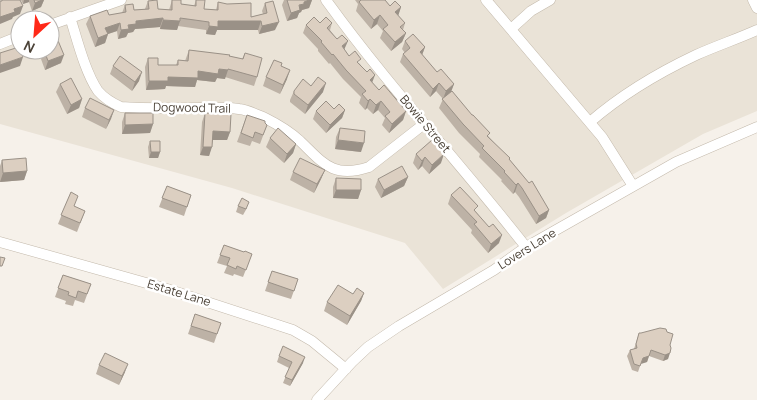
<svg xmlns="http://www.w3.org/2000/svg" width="757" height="400" font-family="Manrope,sans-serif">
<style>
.residential{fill:#eae3d7;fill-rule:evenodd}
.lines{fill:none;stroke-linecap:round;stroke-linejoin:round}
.minor-casing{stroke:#c3b9ab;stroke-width:11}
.minor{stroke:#fff;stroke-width:10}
.wall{fill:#bdb2a6}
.shaded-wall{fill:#9a9187}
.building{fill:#dccfc1;stroke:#9a9187}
.labels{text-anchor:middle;stroke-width:5;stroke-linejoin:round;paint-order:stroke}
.street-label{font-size:12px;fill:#4b4237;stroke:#fff}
</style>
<rect width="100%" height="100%" fill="#f6f1ea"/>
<path class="residential" d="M 0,0 L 757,0 L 757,111 L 703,134 L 566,213 L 443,289 L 405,243 L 232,188 L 0,124 ZM 20,20 L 50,20 L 50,50 L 20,50 Z"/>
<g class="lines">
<defs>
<path id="minor" d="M 326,0 C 388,86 461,164 526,247
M 486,0 L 602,137 L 633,186
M 753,0 L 757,8
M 70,17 C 77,39 85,72 98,91 C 104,98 112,103 121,107 C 147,109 174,108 201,108 C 214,108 227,107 239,109 C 248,110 256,114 265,118 C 277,124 289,131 300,141 C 323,163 333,179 369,167 L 424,124
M 50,25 L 121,0
M 511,29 L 531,11 L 550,0
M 0,44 L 20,36
M 590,122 C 620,96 660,72 696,55 C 716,46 737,39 757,30
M 0,242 L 164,288 L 293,330 L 312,341 L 346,369
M 317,400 L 352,362 L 368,347 L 399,326 L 494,270 L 526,247 L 676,162 L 757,127"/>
</defs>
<use href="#minor" class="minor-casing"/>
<use href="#minor" class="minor"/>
</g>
<path class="wall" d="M 21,0 L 44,0 L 41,7 L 32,11 L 29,2 L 23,4 Z
M 172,0 L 181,0 L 181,4 L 194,6 L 196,0 L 204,9 L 216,10 L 218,2 L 251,17 L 263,14 L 262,11 L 265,3 L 275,30 L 259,34 L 258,30 L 217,30 L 215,35 L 206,34 L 206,30 L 178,26 L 177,30 L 160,29 L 160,27 L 135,29 L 133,32 L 128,33 L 126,37 L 118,39 L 117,31 L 108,34 L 105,43 L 95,47 L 86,24 L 90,16 L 109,15 L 122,13 L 125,5 L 134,10 L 145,9 L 148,1 L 158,9 L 169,10 Z
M 284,0 L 312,0 L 309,8 L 302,10 L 301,12 L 299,13 L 297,18 L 287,21 L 282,5 Z
M 355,0 L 385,0 L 390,6 L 401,7 L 398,16 L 405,23 L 403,30 L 406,33 L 402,42 L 391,51 L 380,38 L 383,31 L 377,24 L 371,29 L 356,11 L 358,4 Z
M 320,23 L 332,23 L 330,30 L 349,56 L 360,64 L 372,83 L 379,90 L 406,111 L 403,120 L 389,133 L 382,125 L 385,118 L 378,110 L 373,114 L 367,108 L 365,110 L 359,103 L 361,97 L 343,79 L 330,63 L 329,64 L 318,51 L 318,49 L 303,33 L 306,25 Z
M 405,41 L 425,47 L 422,55 L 437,72 L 454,84 L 451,91 L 489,137 L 509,159 L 549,210 L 546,218 L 536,224 L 519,197 L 515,192 L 513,194 L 501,181 L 502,180 L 479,157 L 480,154 L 459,133 L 439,108 L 443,99 L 436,91 L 430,97 L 400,62 L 403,54 L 405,53 L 402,49 Z
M 43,50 L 50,50 L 61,63 L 45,70 L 41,59 L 43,51 Z
M 189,50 L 229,56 L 242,59 L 245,53 L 257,77 L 254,86 L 225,77 L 225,79 L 217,78 L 215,82 L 197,80 L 195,87 L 166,86 L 165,89 L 146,90 L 145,67 L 148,58 L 158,65 L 176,65 L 178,60 L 185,61 Z
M 113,66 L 139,81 L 132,91 L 110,74 Z
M 281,66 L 287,79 L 280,94 L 263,86 L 266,77 Z
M 60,84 L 82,99 L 79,108 L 67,114 L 56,92 Z
M 294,91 L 323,92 L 305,114 L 290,102 L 290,100 Z
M 85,108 L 114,110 L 106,129 L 82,117 Z
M 334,109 L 345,110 L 342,118 L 326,133 L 313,119 L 316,111 Z
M 125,113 L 153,124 L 150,133 L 122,134 L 122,122 Z
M 205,113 L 230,132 L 227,140 L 213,140 L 209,156 L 200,155 L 202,122 Z
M 247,115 L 267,125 L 260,144 L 252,141 L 250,146 L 237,142 Z
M 340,128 L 361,152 L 335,149 L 336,137 Z
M 270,138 L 296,144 L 293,153 L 284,163 L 266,147 Z
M 150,141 L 160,152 L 158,158 L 149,158 L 148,147 Z
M 416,154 L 441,163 L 429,174 L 422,166 L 418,170 L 413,163 Z
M 2,160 L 27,171 L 24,180 L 0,182 L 0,166 Z
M 325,170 L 321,179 L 314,193 L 290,180 L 293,172 Z
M 408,177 L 404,186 L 381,198 L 375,187 L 378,179 Z
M 336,178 L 361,190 L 358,199 L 333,198 L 333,187 Z
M 167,186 L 191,195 L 184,216 L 159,207 Z
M 71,192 L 74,206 L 85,211 L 77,232 L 58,224 Z
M 451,195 L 476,212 L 499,243 L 488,253 L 471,233 L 472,230 L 448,204 Z
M 238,206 L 247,208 L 243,215 L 236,212 Z
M 224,245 L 244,252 L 252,254 L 243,277 L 234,274 L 233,276 L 224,273 L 227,266 L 217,263 Z
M 272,271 L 298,279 L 291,299 L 265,291 Z
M 63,275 L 91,284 L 84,303 L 75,300 L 73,306 L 65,304 L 66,301 L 55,297 Z
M 364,293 L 361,301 L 347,325 L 324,311 L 327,302 L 353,294 Z
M 195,314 L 221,323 L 214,343 L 188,334 Z
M 639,333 L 670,345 L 668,359 L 663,361 L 649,356 L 647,362 L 641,363 L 638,372 L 632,370 L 627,356 L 630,350 L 634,349 Z
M 279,356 L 303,363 L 290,386 L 283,383 L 289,368 L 277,362 Z
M 99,365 L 125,372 L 119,385 L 96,374 Z"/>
<path class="shaded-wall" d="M 24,0 L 29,0 L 29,2 L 23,4 Z
M 42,0 L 44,0 L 41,7 L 32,11 L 35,3 Z
M 309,0 L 312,0 L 309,8 L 302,10 L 301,12 L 299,13 L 297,18 L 287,21 L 291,13 L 304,2 Z
M 23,6 L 20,14 L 13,17 L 12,19 L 0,24 L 0,17 L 14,9 Z
M 401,7 L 398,16 L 395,12 Z
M 380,15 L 377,24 L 371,29 L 374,20 Z
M 163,18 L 160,27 L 135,29 L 133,32 L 128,33 L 126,37 L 118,39 L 121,30 L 136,21 Z
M 163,20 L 180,21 L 177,30 L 160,29 Z
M 218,21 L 261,21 L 258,30 L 217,30 L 215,35 L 206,34 L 209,26 Z
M 279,22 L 275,30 L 259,34 L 262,26 Z
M 120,23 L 117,31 L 102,36 L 105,28 Z
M 406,33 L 402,42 L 391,51 L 395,42 Z
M 108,34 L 105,43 L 95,47 L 98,38 Z
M 348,41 L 344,50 L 342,46 Z
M 425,47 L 422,55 L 420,52 Z
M 64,55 L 61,63 L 45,70 L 48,61 Z
M 23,57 L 20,66 L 0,73 L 0,65 Z
M 219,69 L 228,70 L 225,79 L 217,78 L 215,82 L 197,80 L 195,87 L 166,86 L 165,89 L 146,90 L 149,81 L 198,71 Z
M 290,70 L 287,79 L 280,94 L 283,85 Z
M 142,72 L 139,81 L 132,91 L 135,82 Z
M 375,75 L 372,83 L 370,80 Z
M 326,83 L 323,92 L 305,114 L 308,105 Z
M 439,83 L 436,91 L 430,97 L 433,89 Z
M 454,84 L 451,92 L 443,99 L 446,91 Z
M 82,99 L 79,108 L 67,114 L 71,105 Z
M 370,99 L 367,108 L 365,110 L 368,101 Z
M 381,101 L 378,110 L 373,114 L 376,105 Z
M 114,110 L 111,119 L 106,129 L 109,120 Z
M 345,110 L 342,118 L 326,133 L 330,125 Z
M 406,111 L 403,120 L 389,133 L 392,124 Z
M 153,124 L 150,133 L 122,134 L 125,125 Z
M 213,131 L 230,132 L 227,140 L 210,140 Z
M 338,140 L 364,143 L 361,152 L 335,149 Z
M 296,144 L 293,153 L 284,163 L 287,154 Z
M 203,147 L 212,147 L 209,156 L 200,155 Z
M 151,152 L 160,152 L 158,158 L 149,158 Z
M 444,154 L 441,163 L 429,174 L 432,165 Z
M 425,157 L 422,166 L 418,170 L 422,161 Z
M 325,170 L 321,179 L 314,193 L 317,184 Z
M 27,171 L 24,180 L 0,182 L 3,173 Z
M 408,177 L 404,186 L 381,198 L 384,190 Z
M 518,183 L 515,192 L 513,194 L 516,185 Z
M 336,190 L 361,190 L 358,199 L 333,198 Z
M 549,210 L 546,218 L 536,224 L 539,216 Z
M 502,235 L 499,243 L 488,253 L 491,244 Z
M 364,293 L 361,301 L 347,325 L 350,316 Z
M 670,353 L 668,359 L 663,361 L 665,355 Z
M 649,356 L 647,362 L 641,364 L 643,358 Z
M 305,357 L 303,363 L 290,386 L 292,380 Z
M 128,364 L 125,372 L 119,385 L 122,376 Z"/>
<path class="building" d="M 2,0 L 20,0 L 23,6 L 14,9 L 15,12 L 0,17 L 0,1 L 2,1 Z
M 34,0 L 42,0 L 35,3 Z
M 157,0 L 158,9 L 172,10 L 172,0 L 181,0 L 181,4 L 196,6 L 196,0 L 205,0 L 204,9 L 218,10 L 218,2 L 227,4 L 251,3 L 251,17 L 267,13 L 265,3 L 273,1 L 279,22 L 262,26 L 261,21 L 218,21 L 218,27 L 209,26 L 209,22 L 180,18 L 180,21 L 163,20 L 163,18 L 136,21 L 136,24 L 128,25 L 129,29 L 121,30 L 120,23 L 105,28 L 108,34 L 98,38 L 90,16 L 107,10 L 109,15 L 126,12 L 125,5 L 133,4 L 134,10 L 149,9 L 148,1 Z
M 287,0 L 309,0 L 304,2 L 304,4 L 299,5 L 300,10 L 291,13 Z
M 361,0 L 385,0 L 390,6 L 395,1 L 401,7 L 395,12 L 405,23 L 400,27 L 406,33 L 395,42 L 383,29 L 388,25 L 380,15 L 374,20 L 359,2 Z
M 314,17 L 320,23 L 326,17 L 332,23 L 327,28 L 337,39 L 342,35 L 348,41 L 342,46 L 349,56 L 355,51 L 361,59 L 357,62 L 367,72 L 370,69 L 375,75 L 370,80 L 379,90 L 384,85 L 406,111 L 392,124 L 385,116 L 390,112 L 381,101 L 376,105 L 370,99 L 368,101 L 362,94 L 366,91 L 346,70 L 333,54 L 332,55 L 321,42 L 322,41 L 306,25 Z
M 54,31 L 64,55 L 48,61 L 44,50 L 50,50 L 50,33 Z
M 413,34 L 425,47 L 420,52 L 437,72 L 441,69 L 454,84 L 446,91 L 439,83 L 433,89 L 403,54 L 410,48 L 405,41 Z
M 19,47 L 23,57 L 0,65 L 0,53 Z
M 189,50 L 230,55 L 229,56 L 243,59 L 245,53 L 262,58 L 257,77 L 228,69 L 228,70 L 219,69 L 218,74 L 198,71 L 198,78 L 168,77 L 168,81 L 149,81 L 148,58 L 158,58 L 158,65 L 178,65 L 178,60 L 188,61 Z
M 120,56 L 142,72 L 135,82 L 113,66 Z
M 274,60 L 282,63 L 281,66 L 290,70 L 283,85 L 266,77 Z
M 318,77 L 326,83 L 308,105 L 294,94 L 294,91 L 303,79 L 311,86 Z
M 71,78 L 82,99 L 71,105 L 60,84 Z
M 452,91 L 472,115 L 473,115 L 490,133 L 487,136 L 510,158 L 509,159 L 529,183 L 532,181 L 549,210 L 539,216 L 522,188 L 518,183 L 516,185 L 504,172 L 505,171 L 482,148 L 484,146 L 463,124 L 442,99 Z
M 90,98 L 114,110 L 109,120 L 85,108 Z
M 326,101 L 334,109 L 339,104 L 345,110 L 330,125 L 316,111 Z
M 125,113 L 153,113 L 153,124 L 125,125 Z
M 205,113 L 231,114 L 230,132 L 213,131 L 212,147 L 203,147 Z
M 247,115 L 265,121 L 265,123 L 267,125 L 263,135 L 255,132 L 253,138 L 241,133 Z
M 278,128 L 296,144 L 287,154 L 270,138 Z
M 340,128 L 365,131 L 364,143 L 338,140 Z
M 432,140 L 444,154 L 432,165 L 425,157 L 422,161 L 416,154 Z
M 150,141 L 160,141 L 160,152 L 151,152 Z
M 26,158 L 27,171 L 3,173 L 2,160 Z
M 300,158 L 325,170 L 317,184 L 293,172 Z
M 402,166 L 408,177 L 384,190 L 378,179 Z
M 336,178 L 361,179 L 361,190 L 336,190 Z
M 167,186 L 191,195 L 187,207 L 162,198 Z
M 460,187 L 478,206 L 474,210 L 489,227 L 493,224 L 502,235 L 491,244 L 474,224 L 477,222 L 451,195 Z
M 71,192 L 78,196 L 74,206 L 85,211 L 80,223 L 61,215 Z
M 242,198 L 249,202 L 246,209 L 238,206 Z
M 224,245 L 244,252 L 245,251 L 252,254 L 246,270 L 237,266 L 236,269 L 227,265 L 230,258 L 220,255 Z
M 0,257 L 5,258 L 2,266 L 0,266 Z
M 272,271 L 298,279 L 294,291 L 268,282 Z
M 63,275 L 91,284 L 87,294 L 78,291 L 76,298 L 68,295 L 69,292 L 58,288 Z
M 338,285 L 353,294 L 357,288 L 364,293 L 350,316 L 327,302 Z
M 195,314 L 221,323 L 217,334 L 191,326 Z
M 660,328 L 666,329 L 667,332 L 673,334 L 670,345 L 671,348 L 670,353 L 665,355 L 651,350 L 649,356 L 643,358 L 640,366 L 634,364 L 630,350 L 637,348 L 636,344 L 639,333 L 641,333 Z
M 283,346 L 305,357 L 292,380 L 285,377 L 292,362 L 279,356 Z
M 105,353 L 128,364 L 122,376 L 99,365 Z"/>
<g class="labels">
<g class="street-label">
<text transform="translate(192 108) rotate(1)" y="4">Dogwood Trail</text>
<text transform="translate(425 124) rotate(50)" y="4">Bowie Street</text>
<text transform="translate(527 249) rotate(-32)" y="4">Lovers Lane</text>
<text transform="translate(179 293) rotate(17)" y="4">Estate Lane</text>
</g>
</g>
<g transform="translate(35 35) rotate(206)"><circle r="24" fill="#ffffff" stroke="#b7b3af"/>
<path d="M0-4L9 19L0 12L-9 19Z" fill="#ff2918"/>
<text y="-8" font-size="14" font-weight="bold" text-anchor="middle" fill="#4b4237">N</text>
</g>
</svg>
